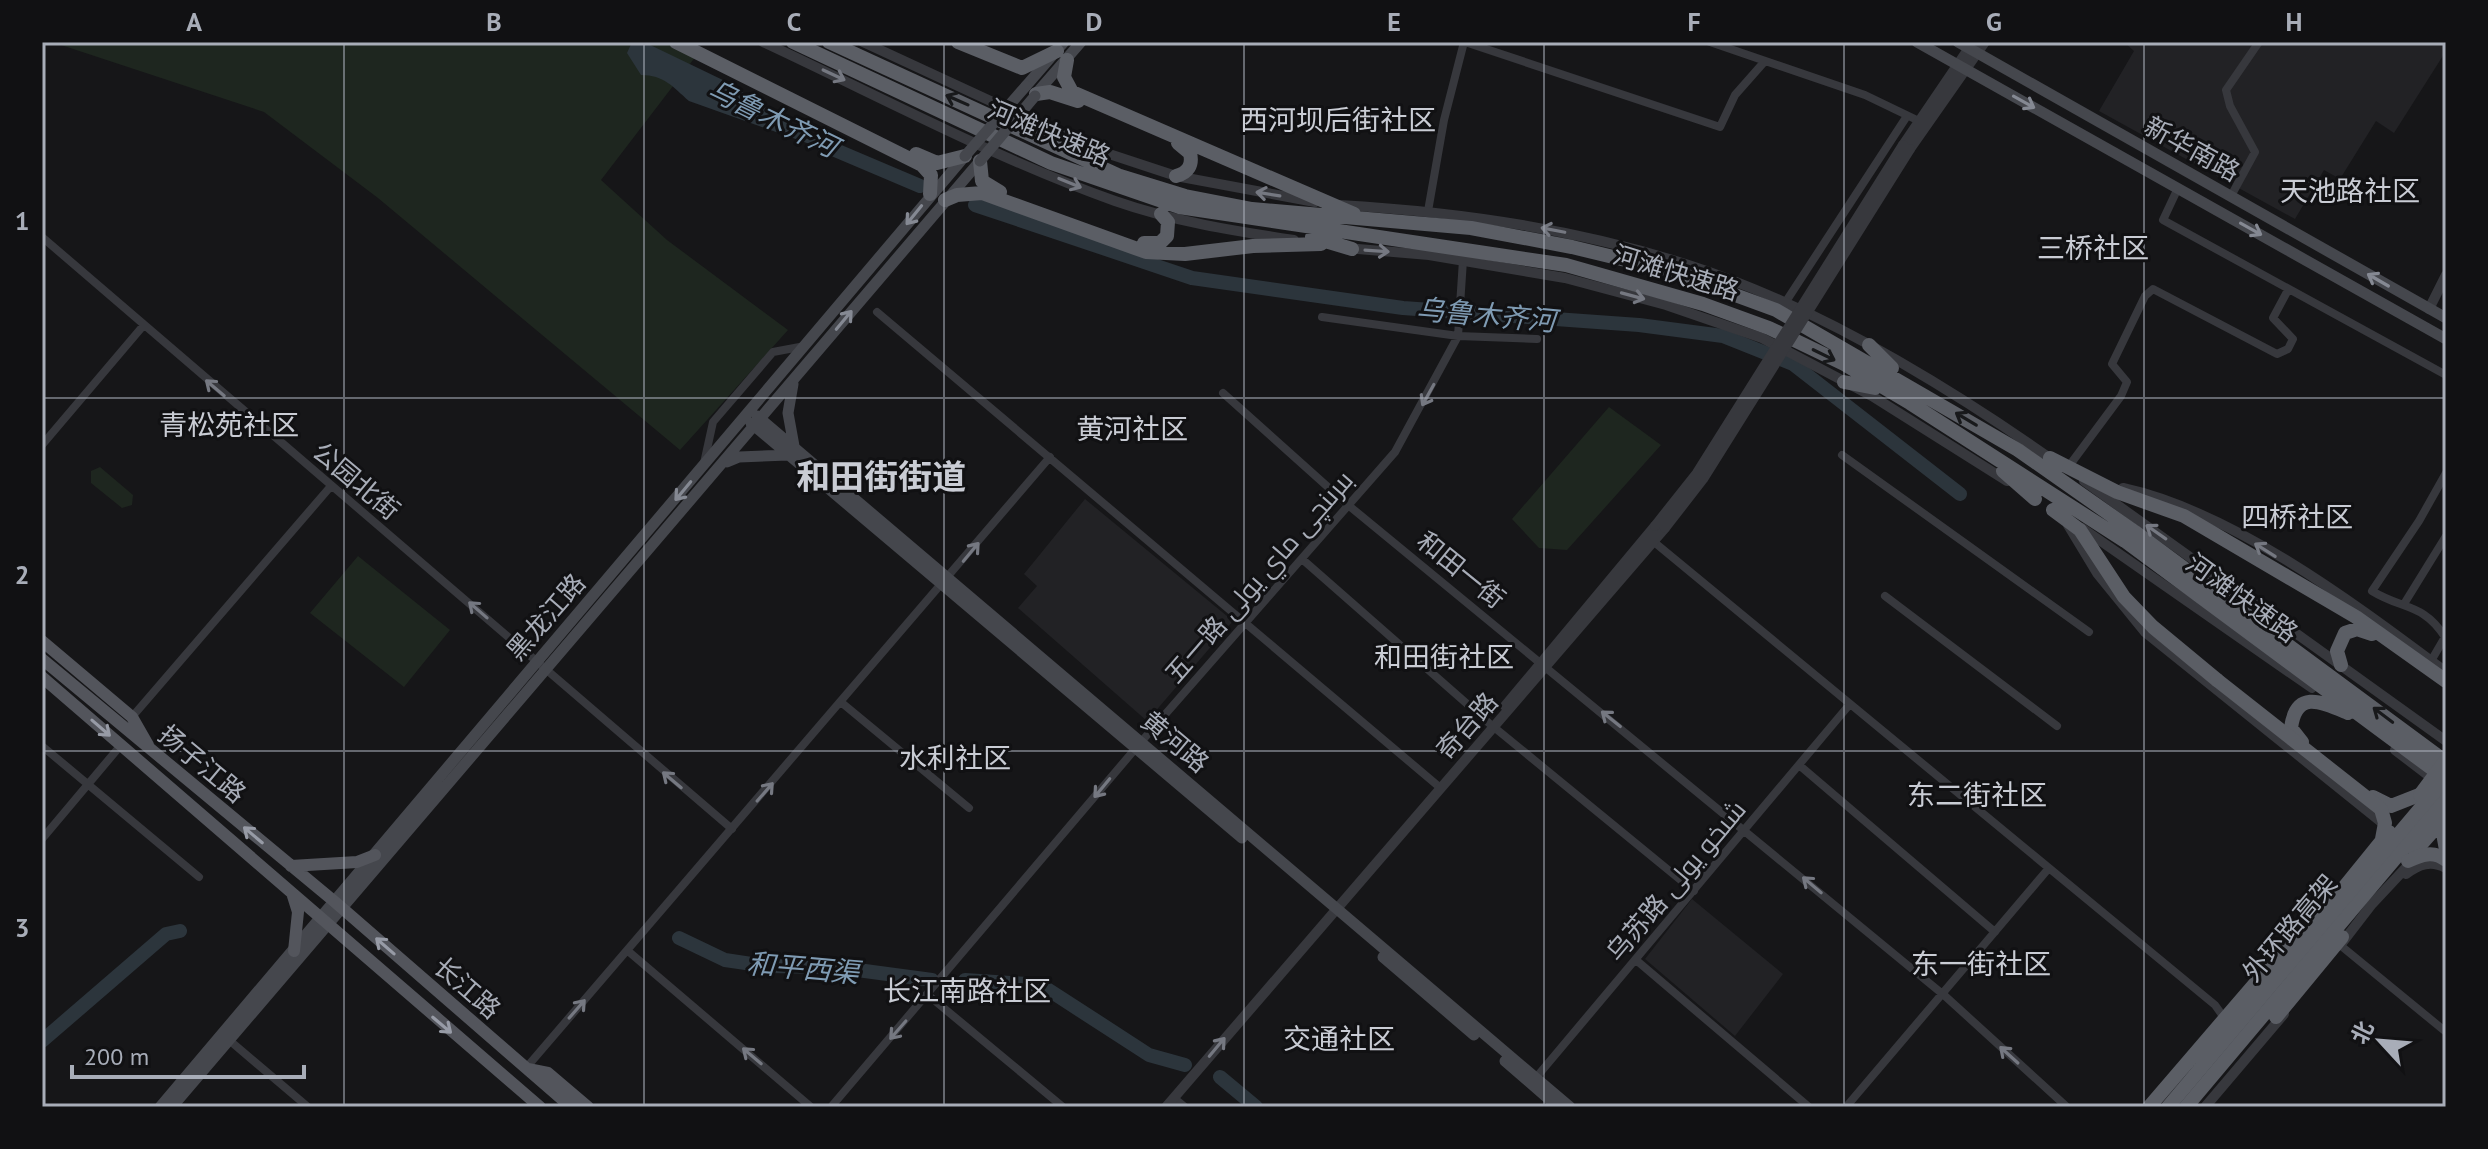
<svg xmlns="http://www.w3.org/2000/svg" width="2488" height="1149" font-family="'PT Sans',Cairo,'Noto Sans SC',sans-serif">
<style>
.built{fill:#222225}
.green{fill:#1e261f}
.water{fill:#2c353c}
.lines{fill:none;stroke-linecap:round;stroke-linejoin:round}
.river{stroke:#2c353c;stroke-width:14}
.minor{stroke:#37383d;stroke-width:8}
.tertiary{stroke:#37383d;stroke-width:10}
.secondary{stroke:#45474d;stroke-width:11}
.primary{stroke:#53555c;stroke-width:12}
.trunk{stroke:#5b5e65;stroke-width:14}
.tertiary-bridge{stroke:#37383d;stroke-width:10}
.secondary-bridge{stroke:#45474d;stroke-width:11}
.trunk-bridge{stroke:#5b5e65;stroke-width:14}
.oneway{stroke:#757881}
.oneway2{stroke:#18191b}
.oneway3{stroke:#858993}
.oneway4{stroke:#979ba6}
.grid{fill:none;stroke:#a8adb8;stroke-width:2;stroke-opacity:0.55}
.labels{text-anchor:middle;stroke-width:6;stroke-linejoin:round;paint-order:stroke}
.street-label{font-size:26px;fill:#a8adb8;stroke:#111113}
.water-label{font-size:28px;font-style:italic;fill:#7f9bb3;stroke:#111113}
.neighbourhood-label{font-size:28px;fill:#c9ccd4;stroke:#111113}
.district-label{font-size:34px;font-weight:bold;fill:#c9ccd4;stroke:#111113}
.neatline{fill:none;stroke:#a8adb8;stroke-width:3}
.grid-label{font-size:26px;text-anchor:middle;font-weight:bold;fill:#a8adb8}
</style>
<rect width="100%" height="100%" fill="#161618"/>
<path class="built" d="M 2124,42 L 2446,42 L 2446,51 L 2394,133 L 2376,121 L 2340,179 L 2324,170 L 2295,219 L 2099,111 L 2134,51 Z
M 1085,499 L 1233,621 L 1147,721 L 1018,608 L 1037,586 L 1024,574 Z
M 1692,899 L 1783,974 L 1735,1036 L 1645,959 Z"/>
<path class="green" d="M 52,42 L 672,42 L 696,56 L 601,180 L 667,240 L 788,330 L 680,450 L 378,198 L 264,112 Z
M 1609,407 L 1661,445 L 1567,550 L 1539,548 L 1512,519 Z
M 100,467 L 133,495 L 132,505 L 122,508 L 91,483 L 91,471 Z
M 358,556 L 450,630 L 404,687 L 310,613 Z"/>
<path class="water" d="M 632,42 L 644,42 L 727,82 L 810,137 L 838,147 L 835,153 L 689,101 C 673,87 664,75 641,75 L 627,53 Z"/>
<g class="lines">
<path class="river" d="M 821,144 L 920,186
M 975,205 L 1192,278 L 1403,308 L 1639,325 L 1723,336 L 1793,364 L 1960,494
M 679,938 L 725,960 L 766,966 L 835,967 L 932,980
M 965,980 L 1041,985 L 1149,1055 L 1185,1065
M 42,1041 L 166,934 L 180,931
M 1220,1077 L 1256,1107"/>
<path class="minor" d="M 1465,42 L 1720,127 L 1735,95 L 1765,61
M 1710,42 L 1865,95 L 1919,121
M 2178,188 L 2163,220 L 2446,375
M 2231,196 L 2255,152 L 2230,106 L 2226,90 L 2259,42
M 1428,211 L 1444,120 L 1464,42
M 42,237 L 732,829
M 1785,303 L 1907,116
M 877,312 L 1437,785
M 1322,317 L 1458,336 L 1537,339
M 1223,393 L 1348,505 L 1945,996 L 2067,1107
M 42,445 L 143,326
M 1842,455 L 2089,632
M 704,463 L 713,422 L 773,352 L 805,346
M 2069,466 L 2121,396 L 2127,382 L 2112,364 L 2145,296 L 2153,289 L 2277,354 L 2288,349 L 2293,339 L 2273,318 L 2288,290
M 1654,542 L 2215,1005 L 2225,1019
M 1302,559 L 1490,724
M 1885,596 L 2057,726
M 2404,604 L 2446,536
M 2431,661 L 2445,637 C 2423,603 2403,610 2372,591 L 2419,521 L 2446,473
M 842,703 L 969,808
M 132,717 L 331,486
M 1495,728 L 1694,891
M 42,746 L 199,877
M 1799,765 L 1995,932
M 42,839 L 121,745
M 2340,945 L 2446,1032
M 628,951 L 811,1107
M 1636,960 L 1809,1107
M 928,995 L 1063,1107
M 229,1040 L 308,1107
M 526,1068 L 1050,457
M 1534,1080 L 1850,704
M 1174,1098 L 1185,1107
M 831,1107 L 1141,742 L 1395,452 L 1458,336 L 1463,260
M 1846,1107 L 2049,868"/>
<path class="tertiary" d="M 763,42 C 879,96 994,158 1115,201 C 1172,221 1234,231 1294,240
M 863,42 L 1094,149 L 1176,176 L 1315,202
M 1903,145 L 1973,42
M 1910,149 L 1985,42
M 1339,205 C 1479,213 1623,235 1754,289 C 1860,333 1960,395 2054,461
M 1346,248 L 1429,255 L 1565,278 L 1666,305 L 1762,338 L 1872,396 L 2007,481
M 2429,309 L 2446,275
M 2084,481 L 2446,741
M 2123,488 C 2234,512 2356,605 2446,672
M 2068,525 L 2097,573 L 2145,632 L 2385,825
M 2082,528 L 2312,688
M 1505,706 L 1655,526
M 2395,750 L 2446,789
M 2406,874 C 2419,864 2431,860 2446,868
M 2342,943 L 2372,904 L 2415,858
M 1166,1107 L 1665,528
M 2205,1107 L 2284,1014"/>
<path class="secondary" d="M 1917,42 L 2446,339
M 1958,42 L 2446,318
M 1026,86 L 1064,42
M 1035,95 L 1081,42
M 793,384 L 788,413 L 794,446
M 757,416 L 1570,1107
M 751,423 L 1242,838
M 727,462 L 739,457 L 788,455
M 1383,957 L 1474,1035
M 1505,1061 L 1558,1107
M 160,1107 L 965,156
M 172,1107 L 980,161"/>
<path class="primary" d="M 42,641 L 132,717 L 148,745
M 42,659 L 335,902 L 571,1107
M 42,677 L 540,1107
M 291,866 L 357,862 L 375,855
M 293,896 L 298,912 L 294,951
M 528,1069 L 548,1073 L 588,1107"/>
<path class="trunk" d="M 676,42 L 922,165 L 931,175 L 930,194
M 793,42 L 1051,163 L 1179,207 L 1566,265 L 1703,304 L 1769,328 L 1844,364 L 1910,403 L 2125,541 L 2446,779
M 829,42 L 1120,176 L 1185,196 L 1252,209 L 1471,228 L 1572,247 L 1667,270 L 1776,310 L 2018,450 L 2135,532 L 2446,762
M 958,42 L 1022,68 L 1057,51
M 1067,60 L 1064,77 L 1072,92 L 1354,214
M 1036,94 L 1050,92 L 1078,101
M 916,154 L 937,163 L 965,156
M 980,161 L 982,181 L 1000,192
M 1176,176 C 1188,173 1193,165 1190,153 L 1178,143
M 945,200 L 957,195 L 982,193 L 1146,252 L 1185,254 L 1253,246 L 1321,244
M 1312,237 L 1352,249
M 1144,243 L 1160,243 L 1167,236 L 1168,222 L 1161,214
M 1869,345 L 1892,368
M 1844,382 L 1875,388
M 2050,458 L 2117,492 L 2184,516 L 2356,617 L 2446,681
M 2003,471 L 2035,499
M 2053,510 L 2080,530 L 2124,597 L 2153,627 L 2217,680
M 2341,665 L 2337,651 L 2345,633 L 2357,629 L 2372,634
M 2302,742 L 2291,728 C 2296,689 2322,702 2348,713
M 2373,797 L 2391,806 L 2419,795
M 2446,824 L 2443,833 L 2446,850
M 2416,850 L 2446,816
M 2276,1017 L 2342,937
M 2186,1107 L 2446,798"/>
<path class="tertiary-bridge" d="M 1655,526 L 1697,473 L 1903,145
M 1665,528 L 1703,479 L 1910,149"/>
<path class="secondary-bridge" d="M 965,156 L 1026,86
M 980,161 L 1035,96"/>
<path class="trunk-bridge" d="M 2217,680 L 2381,809 L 2385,823 L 2382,839
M 2420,795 L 2446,760
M 2408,861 C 2421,855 2433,850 2446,860
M 2316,922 L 2389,832
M 2149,1107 L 2320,908
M 2168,1107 L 2446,778"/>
</g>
<defs><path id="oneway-shaft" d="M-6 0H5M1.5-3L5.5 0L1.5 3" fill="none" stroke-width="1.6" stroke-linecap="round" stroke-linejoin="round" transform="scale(2)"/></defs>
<g class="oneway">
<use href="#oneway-shaft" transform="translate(834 75) rotate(25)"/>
<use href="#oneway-shaft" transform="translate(1070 183) rotate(22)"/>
<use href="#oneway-shaft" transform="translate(1268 194) rotate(-171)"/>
<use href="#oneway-shaft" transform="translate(1553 230) rotate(-169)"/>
<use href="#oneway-shaft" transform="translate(1377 251) rotate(4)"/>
<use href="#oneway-shaft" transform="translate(1633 296) rotate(15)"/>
<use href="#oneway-shaft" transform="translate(215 388) rotate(-140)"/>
<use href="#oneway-shaft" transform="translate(1428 395) rotate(119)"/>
<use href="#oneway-shaft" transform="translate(2156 532) rotate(-145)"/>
<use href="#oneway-shaft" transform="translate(2265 550) rotate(-148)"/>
<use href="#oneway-shaft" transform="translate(971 552) rotate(-50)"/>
<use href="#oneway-shaft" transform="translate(478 610) rotate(-139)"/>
<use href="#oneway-shaft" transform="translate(1611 719) rotate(-141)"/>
<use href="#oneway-shaft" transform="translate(672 780) rotate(-140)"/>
<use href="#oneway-shaft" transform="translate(1102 788) rotate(130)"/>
<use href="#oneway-shaft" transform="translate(765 792) rotate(-49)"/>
<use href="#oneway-shaft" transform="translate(1812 885) rotate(-140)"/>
<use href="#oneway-shaft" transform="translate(577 1009) rotate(-49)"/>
<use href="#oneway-shaft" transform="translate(898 1030) rotate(131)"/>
<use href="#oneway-shaft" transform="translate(1217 1047) rotate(-50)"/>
<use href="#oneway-shaft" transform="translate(2009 1055) rotate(-138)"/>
<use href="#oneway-shaft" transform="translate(752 1056) rotate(-140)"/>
</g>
<g class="oneway2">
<use href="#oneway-shaft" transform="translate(957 100) rotate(-156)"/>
<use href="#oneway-shaft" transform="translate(1824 355) rotate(26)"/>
<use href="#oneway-shaft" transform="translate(1966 419) rotate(-149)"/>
<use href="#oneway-shaft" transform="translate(2383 715) rotate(-143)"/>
</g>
<g class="oneway3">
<use href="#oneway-shaft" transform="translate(2024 102) rotate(29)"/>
<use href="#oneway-shaft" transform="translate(914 215) rotate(129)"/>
<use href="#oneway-shaft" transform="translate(2251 229) rotate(29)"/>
<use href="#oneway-shaft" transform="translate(2378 280) rotate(-150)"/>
<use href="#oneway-shaft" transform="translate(844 320) rotate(-50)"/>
<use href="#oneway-shaft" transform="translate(683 491) rotate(130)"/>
</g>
<g class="oneway4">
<use href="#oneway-shaft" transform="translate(101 728) rotate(41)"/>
<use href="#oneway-shaft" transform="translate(253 835) rotate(-140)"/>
<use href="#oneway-shaft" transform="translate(385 946) rotate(-139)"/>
<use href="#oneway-shaft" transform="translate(442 1025) rotate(40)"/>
</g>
<path class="grid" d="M 344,42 L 344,1107M 644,42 L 644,1107M 944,42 L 944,1107M 1244,42 L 1244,1107M 1544,42 L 1544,1107M 1844,42 L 1844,1107M 2144,42 L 2144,1107M 42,398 L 2446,398M 42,751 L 2446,751"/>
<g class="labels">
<g class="street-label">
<text transform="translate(1049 133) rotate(23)" y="9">河滩快速路</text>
<text transform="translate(2192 149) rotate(29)" y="9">新华南路</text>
<text transform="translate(1676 273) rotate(17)" y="9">河滩快速路</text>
<text transform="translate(356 481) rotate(40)" y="9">公园北街</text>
<text transform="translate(1461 570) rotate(39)" y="9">和田一街</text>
<text transform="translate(1259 577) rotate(-49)" y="9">五一路 بىرىنچى ماي يولى</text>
<text transform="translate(2242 598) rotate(36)" y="9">河滩快速路</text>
<text transform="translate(546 617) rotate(-49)" y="9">黑龙江路</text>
<text transform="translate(1467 726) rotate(-49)" y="9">奇台路</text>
<text transform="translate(1175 742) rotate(40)" y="9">黄河路</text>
<text transform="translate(202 764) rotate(40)" y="9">扬子江路</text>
<text transform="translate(1676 881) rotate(-50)" y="9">乌苏路 شىخو يولى</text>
<text transform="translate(2290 928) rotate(-50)" y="9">外环路高架</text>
<text transform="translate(467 988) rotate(41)" y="9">长江路</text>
</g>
<g class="water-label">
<text transform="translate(773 118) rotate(26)" y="10">乌鲁木齐河</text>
<text transform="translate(1486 315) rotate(5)" y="10">乌鲁木齐河</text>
<text transform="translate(803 968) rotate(5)" y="10">和平西渠</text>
</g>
<g class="neighbourhood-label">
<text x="1338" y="130">西河坝后街社区</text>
<text x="2350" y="201">天池路社区</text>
<text x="2093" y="258">三桥社区</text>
<text x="229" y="435">青松苑社区</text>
<text x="1132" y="439">黄河社区</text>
<text x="2297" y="527">四桥社区</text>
<text x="1444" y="667">和田街社区</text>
<text x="955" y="768">水利社区</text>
<text x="1977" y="805">东二街社区</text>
<text x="1981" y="974">东一街社区</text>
<text x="967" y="1001">长江南路社区</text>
<text x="1339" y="1049">交通社区</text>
</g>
<g class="district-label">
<text x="881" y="489">和田街街道</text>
</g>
</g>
<rect width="2488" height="1149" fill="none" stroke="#111113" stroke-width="88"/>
<g transform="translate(2380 1041) rotate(296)" stroke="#111113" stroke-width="6" paint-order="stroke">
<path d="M0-6L14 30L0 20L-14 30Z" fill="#a8adb8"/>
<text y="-12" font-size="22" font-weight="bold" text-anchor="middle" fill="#a8adb8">北</text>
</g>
<path d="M72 1065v12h232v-12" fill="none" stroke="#a8adb8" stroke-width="4"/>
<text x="84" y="1065" font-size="24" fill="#a8adb8" stroke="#111113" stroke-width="6" paint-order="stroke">200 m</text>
<rect x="44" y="44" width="2400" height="1061" class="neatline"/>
<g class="grid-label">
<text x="194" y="31">A</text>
<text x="494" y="31">B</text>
<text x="794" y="31">C</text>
<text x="1094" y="31">D</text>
<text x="1394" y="31">E</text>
<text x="1694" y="31">F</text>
<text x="1994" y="31">G</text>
<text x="2294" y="31">H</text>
<text x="22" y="230">1</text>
<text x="22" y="584">2</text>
<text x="22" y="937">3</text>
</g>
</svg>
